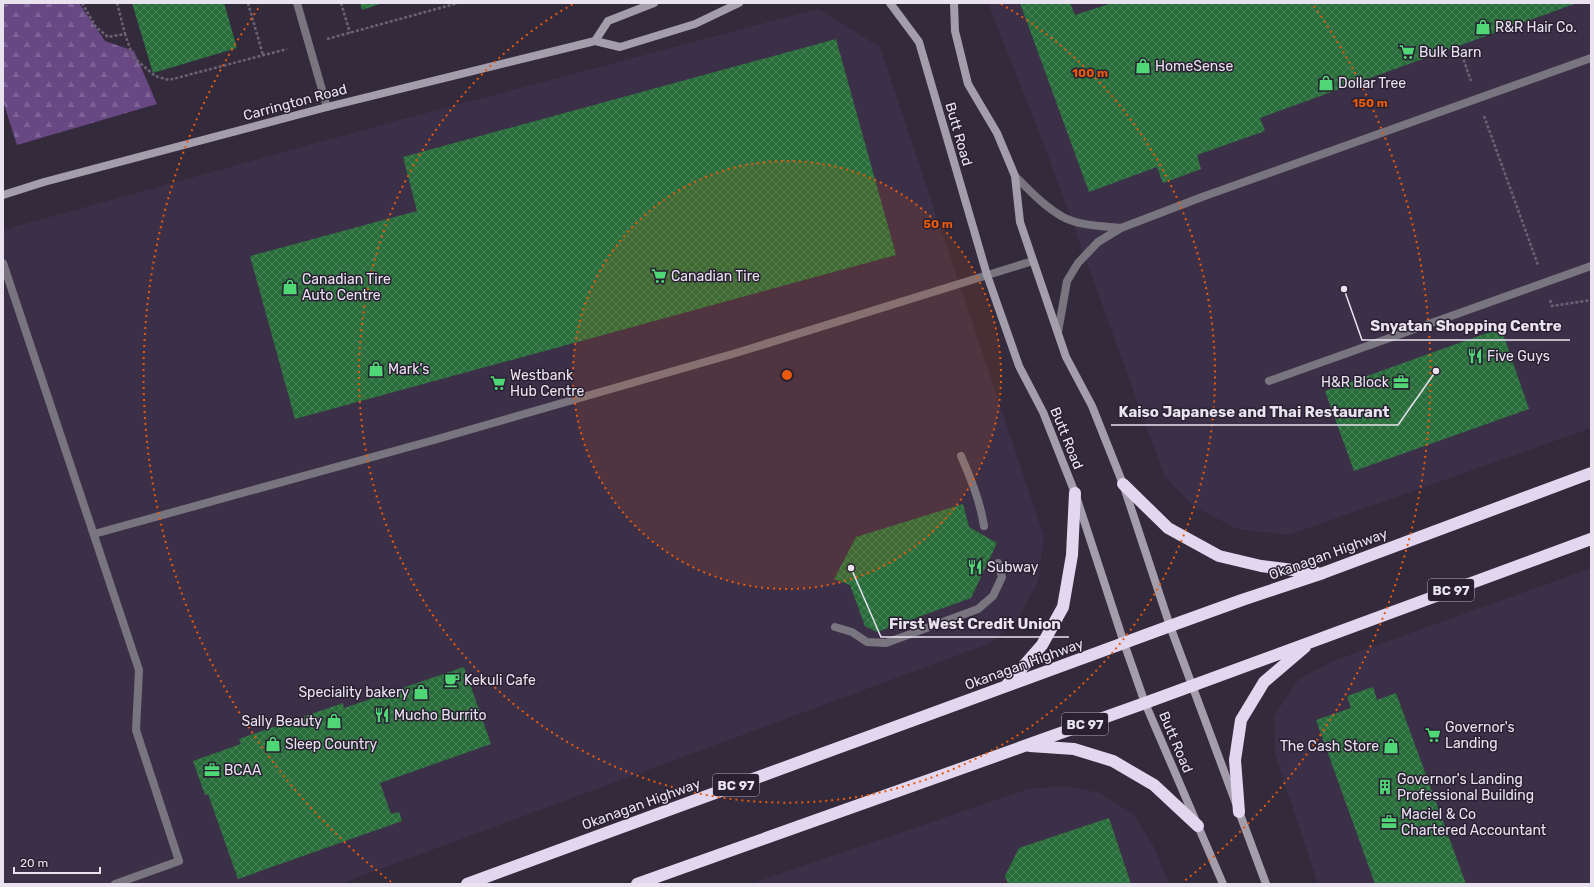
<svg xmlns="http://www.w3.org/2000/svg" width="1594" height="887" font-family="Rubik,sans-serif">
<style>
.built{fill:#3c3049}
.forest{fill:url(#forest-firs)}
.building{fill:url(#building-cross-hatch)}
.lines{fill:none;stroke-linecap:round;stroke-linejoin:round}
.path{stroke:#6b6373;stroke-width:2.5;stroke-dasharray:3 2;stroke-linecap:butt}
.lane{stroke:#79757f;stroke-width:8}
.secondary{stroke:#a49dac;stroke-width:8}
.highway{stroke:#e3d7f0;stroke-width:12}
.ring{fill:none;stroke:#e8590c;stroke-width:2;stroke-dasharray:2 4}
.labels{text-anchor:middle;stroke-width:3;stroke-linejoin:round;paint-order:stroke}
.shield{fill:#292032;stroke:#afa8b7;stroke-width:1}
.shield-label{font-size:13px;font-weight:bold;fill:#e9e3f0}
.poi-label{font-size:14px;fill:#e9e3f0;stroke:#292032;text-anchor:start}
.street-label{font-size:14px;fill:#e9e3f0;stroke:#292032}
.centre{fill:#e8590c;stroke:#292032;stroke-width:2}
.ring-label{font-size:12px;text-anchor:middle;font-weight:bold;fill:#e8590c;stroke:#292032;stroke-width:3;stroke-linejoin:round;paint-order:stroke}
.leader{fill:none;stroke:#e9e3f0;stroke-width:1.5}
.callout-dot{fill:#e9e3f0;stroke:#292032;stroke-width:1.5}
.callout-label{font-size:15px;text-anchor:middle;font-weight:bold;fill:#e9e3f0;stroke:#292032;stroke-width:3;stroke-linejoin:round;paint-order:stroke}
</style>
<defs>
<pattern id="forest-firs" width="22" height="20" patternUnits="userSpaceOnUse"><rect width="22" height="20" fill="#674883"/><path d="M5 1l3.5 6h-7zM16 11l3.5 6h-7z" fill="#7d6295"/></pattern>
<pattern id="building-cross-hatch" width="8" height="8" patternUnits="userSpaceOnUse"><rect width="8" height="8" fill="#296d3b"/><path d="M0 0l8 8M0 8l8-8" fill="none" stroke="#488258"/></pattern>
</defs>
<rect width="100%" height="100%" fill="#332a3c"/>
<path class="built" d="M 988,3 L 1591,3 L 1591,428 L 1289,535 L 1237,529 L 1193,506 L 1164,475 L 1046,150 Z
M 818,9 L 880,47 L 1044,537 L 1038,582 L 1016,622 L 988,644 L 340,884 L 3,884 L 3,230 L 403,119 Z
M 1591,568 L 1591,884 L 1318,884 L 1275,754 L 1274,716 L 1299,679 L 1333,661 Z
M 1068,786 L 1100,793 L 1134,815 L 1154,847 L 1169,884 L 750,884 L 1028,789 Z"/>
<path class="forest" d="M 3,3 L 79,3 L 105,41 L 134,51 L 157,104 L 17,145 L 3,101 Z"/>
<path class="building" d="M 132,3 L 224,3 L 237,48 L 153,73 Z
M 360,3 L 383,3 L 362,10 Z
M 1020,3 L 1070,3 L 1075,15 L 1112,3 L 1577,3 L 1260,118 L 1265,131 L 1197,155 L 1201,169 L 1163,183 L 1157,167 L 1089,192 Z
M 836,39 L 896,255 L 295,419 L 250,256 L 417,211 L 403,157 Z
M 1501,328 L 1529,409 L 1354,471 L 1325,391 Z
M 963,504 L 969,527 L 997,543 L 971,598 L 877,632 L 865,626 L 850,585 L 834,579 L 856,537 Z
M 464,667 L 491,744 L 380,783 L 391,814 L 399,812 L 402,821 L 238,879 L 208,794 L 205,795 L 193,761 L 241,744 L 239,739 L 343,703 L 344,708 Z
M 1373,687 L 1377,700 L 1396,693 L 1466,884 L 1375,884 L 1316,720 L 1351,708 L 1347,696 Z
M 1109,818 L 1131,884 L 1008,884 L 1005,876 L 1019,848 Z"/>
<g class="lines">
<path class="path" d="M 82,3 L 96,27 L 108,37 L 125,34 L 133,57 L 155,76 L 169,80 L 287,49
M 117,3 L 125,34
M 248,3 L 263,55
M 341,3 L 350,33
M 327,39 L 458,3
M 1462,55 L 1471,81
M 1484,116 L 1538,265
M 1550,300 L 1552,306 L 1591,300"/>
<path class="lane" d="M 297,3 L 327,107
M 1015,176 C 1030,191 1045,207 1063,217 C 1080,226 1103,226 1121,228
M 3,263 L 139,670 L 136,730 L 179,861 L 115,884
M 1058,332 L 1067,281 L 1078,263 L 1098,242 L 1121,228 L 1202,197 L 1591,58
M 1269,381 L 1591,266
M 961,456 C 971,479 980,501 984,526
M 94,534 L 434,440 L 736,353 L 1033,261
M 835,627 L 852,632 L 867,642 L 886,643 L 978,609 L 993,596 L 1002,577 L 998,563"/>
<path class="secondary" d="M 890,3 L 919,42 L 987,275 L 1019,366 L 1043,412 L 1075,493 L 1124,643 L 1145,703 L 1223,884
M 954,3 L 955,31 L 968,84 L 997,133 L 1015,176 L 1020,222 L 1066,357 L 1092,406 L 1123,484 L 1170,626 L 1266,884
M 595,41 L 608,21 L 654,3
M 3,195 L 44,182 L 327,107 L 595,41 L 620,47 L 695,24 L 739,3"/>
<path class="highway" d="M 1123,484 L 1168,528 L 1219,556 L 1261,566 L 1317,573
M 1006,686 L 1042,645 L 1063,607 L 1072,555 L 1075,493
M 1030,746 L 1074,749 L 1113,761 L 1154,785 L 1198,826
M 1239,812 L 1235,760 L 1241,720 L 1264,682 L 1305,647
M 467,884 L 1170,626 L 1242,600 L 1323,573 L 1591,473
M 637,884 L 1145,703 L 1591,539"/>
</g>
<circle cx="787" cy="375" r="214" fill="#e8590c" fill-opacity=".12"/>
<g class="ring">
<circle cx="787" cy="375" r="214"/>
<path d="M1001 4A428 428 0 1 1 573 4"/>
<path d="M391 882A643 643 0 0 1 260 6M1314 6A643 643 0 0 1 1183 882"/>
</g>
<defs>
<symbol id="shop-bare" viewBox="-9 -9 18 18"><path d="M-5-2.5h2.3a2.7 3.5 0 0 1 5.4 0H5L5.5 6h-11ZM-1.5-2.5h3a1.5 2.3 0 0 0-3 0Z" fill="#4fd675" stroke="#292032" stroke-width="2.5" paint-order="stroke"/></symbol>
<symbol id="supermarket-bare" viewBox="-9 -9 18 18"><path d="M-6-5.5h2.5l.6 2H6L4.5 2H-2.5L-4.4-4H-6ZM-1.5 3.2a1.3 1.3 0 1 0 .1 0ZM3 3.2a1.3 1.3 0 1 0 .1 0Z" fill="#4fd675" stroke="#292032" stroke-width="2.5" paint-order="stroke"/></symbol>
<symbol id="restaurant-bare" viewBox="-9 -9 18 18"><path d="M-5-6h1v4h1v-4h1v4h1v-4h1v5L-1.5 .5V6h-2V.5L-5-1ZM5-6V6H3V1.5H1.5Q1.5-4 5-6Z" fill="#4fd675" stroke="#292032" stroke-width="2.5" paint-order="stroke"/></symbol>
<symbol id="office-bare" viewBox="-9 -9 18 18"><path d="M-6-3h4V-5.5h4V-3h4V5H-6ZM-1-4.5V-3h2v-1.5ZM-6 0V1H6V0Z" fill="#4fd675" stroke="#292032" stroke-width="2.5" paint-order="stroke"/></symbol>
<symbol id="cafe-bare" viewBox="-9 -9 18 18"><path d="M-5.5-4.5H6V0H3Q3 3.5 0 3.5H-2.5Q-5.5 3.5-5.5 0ZM3-3.2v2h1.7v-2ZM-6 4.5H4V6H-6Z" fill="#4fd675" stroke="#292032" stroke-width="2.5" paint-order="stroke"/></symbol>
<symbol id="building-bare" viewBox="-9 -9 18 18"><path d="M-4-6H4V6H1V3H-1V6H-4ZM-2.5-4.3h1.7v1.8h-1.7ZM.8-4.3h1.7v1.8H.8ZM-2.5-1h1.7V.8h-1.7ZM.8-1h1.7V.8H.8Z" fill="#4fd675" stroke="#292032" stroke-width="2.5" paint-order="stroke"/></symbol>
</defs>
<g fill-rule="evenodd">
<use href="#shop-bare" x="1472" y="16" width="22" height="22"/>
<use href="#supermarket-bare" x="1396" y="41" width="22" height="22"/>
<use href="#shop-bare" x="1132" y="55" width="22" height="22"/>
<use href="#shop-bare" x="1315" y="72" width="22" height="22"/>
<use href="#supermarket-bare" x="648" y="265" width="22" height="22"/>
<use href="#shop-bare" x="279" y="276" width="22" height="22"/>
<use href="#restaurant-bare" x="1464" y="345" width="22" height="22"/>
<use href="#shop-bare" x="365" y="358" width="22" height="22"/>
<use href="#office-bare" x="1390" y="371" width="22" height="22"/>
<use href="#supermarket-bare" x="487" y="372" width="22" height="22"/>
<use href="#restaurant-bare" x="964" y="556" width="22" height="22"/>
<use href="#cafe-bare" x="441" y="669" width="22" height="22"/>
<use href="#shop-bare" x="410" y="681" width="22" height="22"/>
<use href="#restaurant-bare" x="371" y="704" width="22" height="22"/>
<use href="#shop-bare" x="323" y="710" width="22" height="22"/>
<use href="#supermarket-bare" x="1422" y="724" width="22" height="22"/>
<use href="#shop-bare" x="262" y="733" width="22" height="22"/>
<use href="#shop-bare" x="1380" y="735" width="22" height="22"/>
<use href="#office-bare" x="201" y="759" width="22" height="22"/>
<use href="#building-bare" x="1374" y="776" width="22" height="22"/>
<use href="#office-bare" x="1378" y="811" width="22" height="22"/>
</g>
<g class="labels">
<g class="shield">
<rect x="1428" y="579" width="46" height="22" rx="3"/>
<rect x="1062" y="713" width="46" height="22" rx="3"/>
<rect x="713" y="774" width="46" height="22" rx="3"/>
</g>
<g class="shield-label">
<text x="1451" y="595">BC 97</text>
<text x="1085" y="729">BC 97</text>
<text x="736" y="790">BC 97</text>
</g>
<g class="poi-label">
<text x="1495" y="32">R&amp;R Hair Co.</text>
<text x="1419" y="57">Bulk Barn</text>
<text x="1155" y="71">HomeSense</text>
<text x="1338" y="88">Dollar Tree</text>
<text x="671" y="281">Canadian Tire</text>
<text x="302" y="284">Canadian Tire<tspan x="302" dy="16">Auto Centre</tspan></text>
<text x="1487" y="361">Five Guys</text>
<text x="388" y="374">Mark's</text>
<text x="510" y="380">Westbank<tspan x="510" dy="16">Hub Centre</tspan></text>
<text x="1389" y="387" text-anchor="end">H&amp;R Block</text>
<text x="987" y="572">Subway</text>
<text x="464" y="685">Kekuli Cafe</text>
<text x="409" y="697" text-anchor="end">Speciality bakery</text>
<text x="394" y="720">Mucho Burrito</text>
<text x="322" y="726" text-anchor="end">Sally Beauty</text>
<text x="1445" y="732">Governor's<tspan x="1445" dy="16">Landing</tspan></text>
<text x="285" y="749">Sleep Country</text>
<text x="1379" y="751" text-anchor="end">The Cash Store</text>
<text x="224" y="775">BCAA</text>
<text x="1397" y="784">Governor's Landing<tspan x="1397" dy="16">Professional Building</tspan></text>
<text x="1401" y="819">Maciel &amp; Co<tspan x="1401" dy="16">Chartered Accountant</tspan></text>
</g>
<g class="street-label">
<text transform="translate(295 102) rotate(-15)" y="5">Carrington Road</text>
<text transform="translate(959 134) rotate(74)" y="5">Butt Road</text>
<text transform="translate(1067 438) rotate(68)" y="5">Butt Road</text>
<text transform="translate(1328 554) rotate(-20)" y="5">Okanagan Highway</text>
<text transform="translate(1024 664) rotate(-20)" y="5">Okanagan Highway</text>
<text transform="translate(1176 742) rotate(67)" y="5">Butt Road</text>
<text transform="translate(641 804) rotate(-20)" y="5">Okanagan Highway</text>
</g>
</g>
<circle cx="787" cy="375" r="6" class="centre"/>
<g class="ring-label">
<text x="1090" y="77">100 m</text>
<text x="1370" y="107">150 m</text>
<text x="938" y="228">50 m</text>
</g>
<path class="leader" d="M1344 289L1362 340H1570M1436 371L1398 425H1111M851 568L881 637H1069"/>
<g class="callout-dot">
<circle cx="1344" cy="289" r="4"/>
<circle cx="1436" cy="371" r="4"/>
<circle cx="851" cy="568" r="4"/>
</g>
<g class="callout-label">
<text x="1466" y="331">Snyatan Shopping Centre</text>
<text x="1254" y="417">Kaiso Japanese and Thai Restaurant</text>
<text x="975" y="629">First West Credit Union</text>
</g>
<rect width="1594" height="887" fill="none" stroke="#e9e3f0" stroke-width="8"/>
<path d="M14 867v6h86v-6" fill="none" stroke="#e9e3f0" stroke-width="2"/>
<text x="20" y="867" font-size="12" fill="#e9e3f0" stroke="#292032" stroke-width="3" paint-order="stroke">20 m</text>
</svg>
